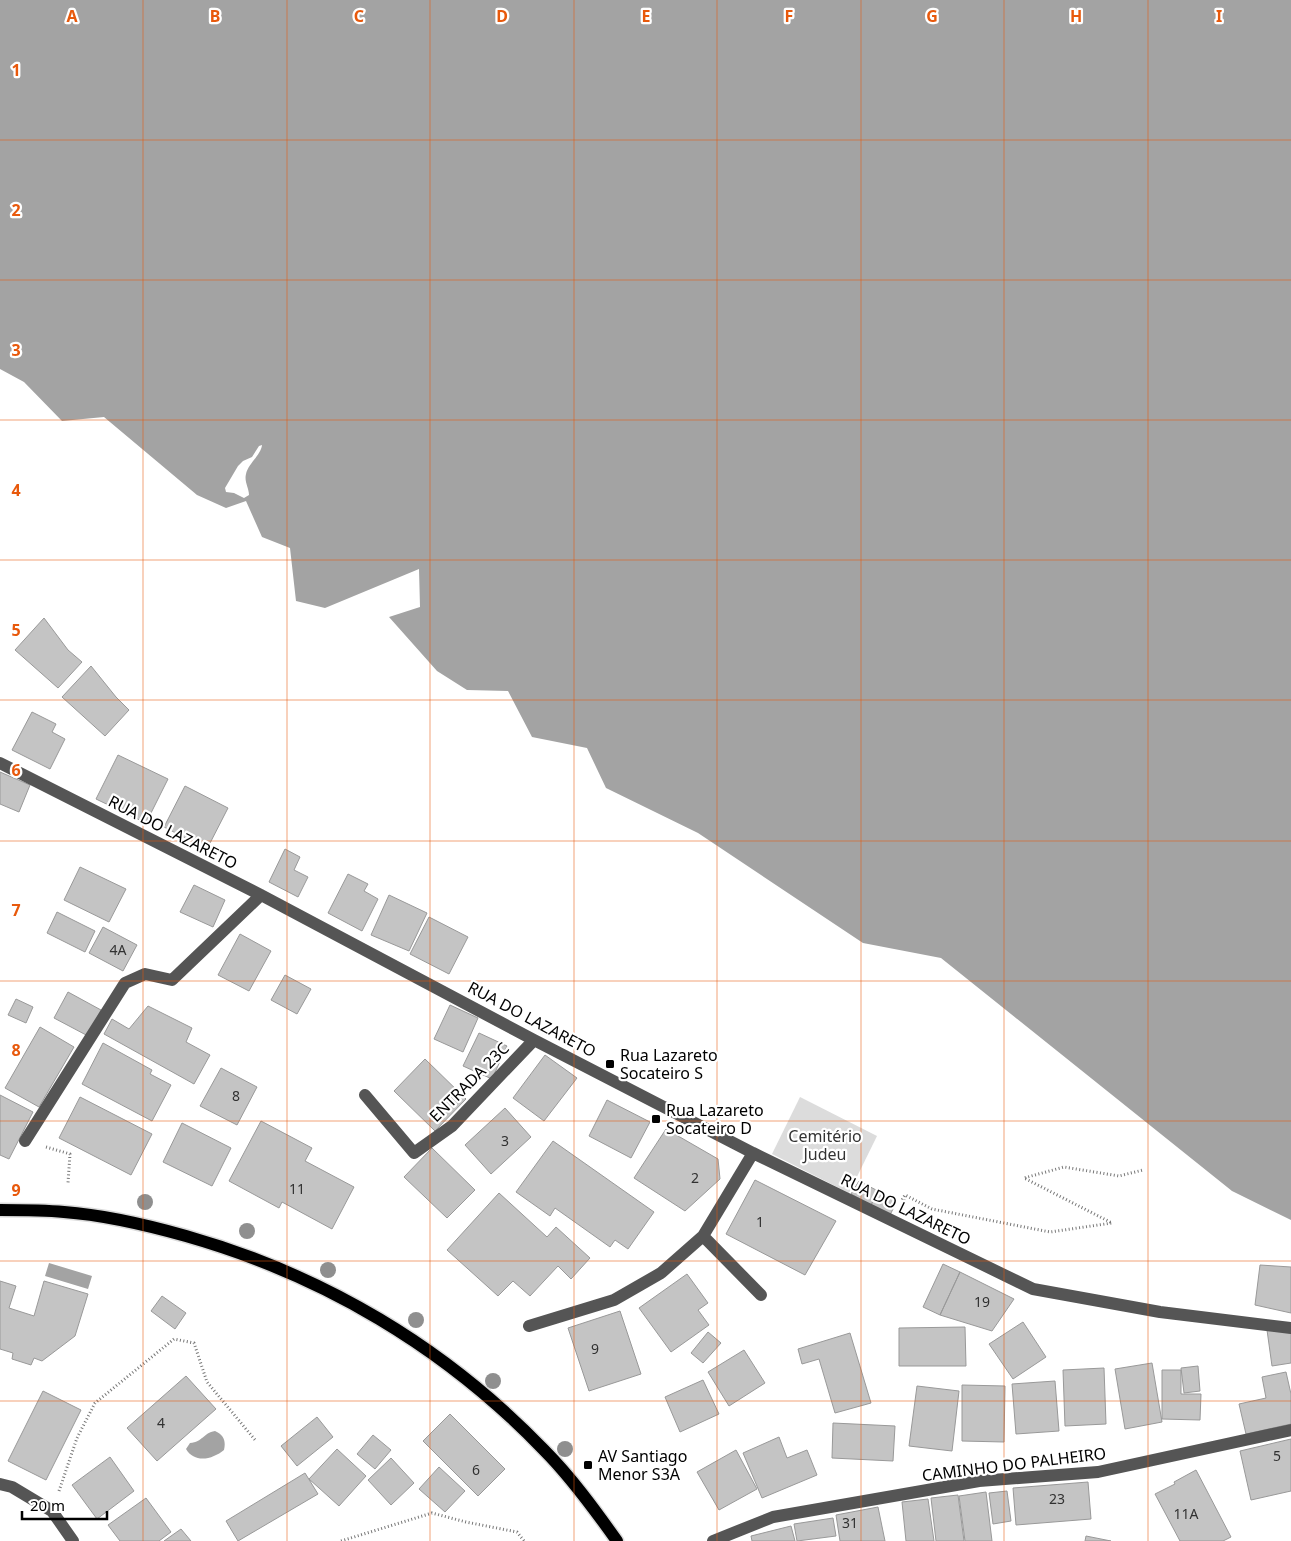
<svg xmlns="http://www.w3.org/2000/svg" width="1291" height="1541" font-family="'Noto Sans',sans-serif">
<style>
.green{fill:#dcdcdc}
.water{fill:#a3a3a3;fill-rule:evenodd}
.building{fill:#c4c4c4;stroke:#999}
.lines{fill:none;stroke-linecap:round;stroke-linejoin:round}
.major-casing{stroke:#dbdbdb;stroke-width:15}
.path{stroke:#777;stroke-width:3;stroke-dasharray:1 2.5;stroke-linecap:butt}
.minor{stroke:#555;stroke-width:12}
.major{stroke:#000;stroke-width:12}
.tree{fill:#8f8f8f}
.grid{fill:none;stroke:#e8590c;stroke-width:1;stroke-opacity:0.55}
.poi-dot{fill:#000;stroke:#fff;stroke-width:2}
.labels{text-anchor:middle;stroke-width:4.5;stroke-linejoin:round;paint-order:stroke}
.number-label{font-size:14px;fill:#313131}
.street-label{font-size:16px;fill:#000;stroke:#fff}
.poi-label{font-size:16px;fill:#000;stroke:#fff;text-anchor:start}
.park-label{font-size:16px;fill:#333;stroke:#fff}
.grid-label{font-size:16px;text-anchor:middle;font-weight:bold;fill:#e8590c;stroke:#fff;stroke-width:4.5;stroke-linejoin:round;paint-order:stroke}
</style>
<rect width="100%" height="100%" fill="#fff"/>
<path class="green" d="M 800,1097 L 877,1136 L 849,1193 L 772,1154 Z"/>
<path class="water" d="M 0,0 L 1291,0 L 1291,1220 L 1232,1191 L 941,958 L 863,943 L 698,833 L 606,788 L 587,748 L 532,737 L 508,691 L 467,690 L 437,671 L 389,617 L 420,607 L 419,569 L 325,608 L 296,601 L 290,548 L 262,537 L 246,501 L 226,508 L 197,495 L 104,417 L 62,421 L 24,382 L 0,369 ZM 262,445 C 261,455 248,464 246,474 C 244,482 249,488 249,495 L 244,498 L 234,493 L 226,492 L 225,488 L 238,466 L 243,461 L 252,457 L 259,446 Z
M 49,1263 L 92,1276 L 88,1289 L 45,1276 Z
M 215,1431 C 224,1435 226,1441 224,1450 C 213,1459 195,1464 186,1449 L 190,1443 C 203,1442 203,1433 215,1431 Z"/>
<path class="building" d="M 44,618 L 68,650 L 82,662 L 58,688 L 15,650 Z
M 91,666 L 116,697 L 129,710 L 105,736 L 62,697 Z
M 32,712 L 56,724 L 52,732 L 65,739 L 50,769 L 12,750 Z
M 118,755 L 168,779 L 146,823 L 96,799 Z
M 0,772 L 30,785 L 19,812 L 0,804 Z
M 185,786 L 228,808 L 207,849 L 164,827 Z
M 285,849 L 300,857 L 294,870 L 308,877 L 298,897 L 269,882 Z
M 80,867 L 126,889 L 109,922 L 64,900 Z
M 348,874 L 368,884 L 364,891 L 378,899 L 362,931 L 328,913 Z
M 194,885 L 225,900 L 213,927 L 180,912 Z
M 389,895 L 427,913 L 409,951 L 371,935 Z
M 57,912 L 95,931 L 85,952 L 47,933 Z
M 429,917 L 468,937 L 449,974 L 410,954 Z
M 103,927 L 137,945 L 123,971 L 89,953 Z
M 240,934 L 271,951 L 249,991 L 218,975 Z
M 285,975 L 311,989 L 297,1014 L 271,1000 Z
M 68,992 L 101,1010 L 88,1036 L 54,1018 Z
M 16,999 L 33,1007 L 26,1023 L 8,1015 Z
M 450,1005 L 478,1018 L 463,1052 L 434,1039 Z
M 148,1006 L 192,1028 L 186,1042 L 210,1055 L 194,1084 L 104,1034 L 112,1019 L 129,1029 Z
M 40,1027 L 74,1047 L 39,1107 L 5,1088 Z
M 479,1033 L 507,1046 L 492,1079 L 463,1066 Z
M 103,1043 L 152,1070 L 150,1074 L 171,1085 L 152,1121 L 82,1084 Z
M 545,1055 L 577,1078 L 544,1121 L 513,1098 Z
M 425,1059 L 466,1099 L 435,1131 L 394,1091 Z
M 221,1068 L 257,1087 L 237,1125 L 200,1106 Z
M 0,1095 L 33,1112 L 9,1159 L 0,1155 Z
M 80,1097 L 152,1134 L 131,1175 L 59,1138 Z
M 607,1100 L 650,1122 L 631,1158 L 589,1136 Z
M 505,1108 L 531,1137 L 491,1174 L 465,1145 Z
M 261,1121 L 312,1148 L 305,1161 L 354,1187 L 332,1229 L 282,1202 L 279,1208 L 229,1181 Z
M 182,1123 L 231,1148 L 212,1186 L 163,1162 Z
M 666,1129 L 718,1159 L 720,1179 L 685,1211 L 634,1178 Z
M 553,1141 L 654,1212 L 628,1249 L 615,1240 L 610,1247 L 555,1208 L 550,1216 L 516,1192 Z
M 432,1148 L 475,1190 L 447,1218 L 404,1177 Z
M 755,1180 L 836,1221 L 805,1275 L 726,1234 Z
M 859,1181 L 878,1191 L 871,1205 L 851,1194 Z
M 878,1191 L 897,1201 L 890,1215 L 871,1205 Z
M 499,1193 L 547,1237 L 556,1227 L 590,1258 L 571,1279 L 558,1266 L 530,1296 L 513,1281 L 498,1296 L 447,1250 Z
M 943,1264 L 960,1272 L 940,1315 L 923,1307 Z
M 1260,1265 L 1291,1267 L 1291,1313 L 1255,1305 Z
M 960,1272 L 1014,1299 L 992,1331 L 940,1315 Z
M 687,1274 L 708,1303 L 698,1310 L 709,1325 L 671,1352 L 639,1308 Z
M 0,1281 L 16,1286 L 9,1308 L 34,1316 L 44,1281 L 88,1294 L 75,1336 L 42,1361 L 34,1358 L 31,1365 L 12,1359 L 13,1353 L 0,1349 Z
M 162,1296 L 186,1313 L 175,1329 L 151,1311 Z
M 620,1311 L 641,1374 L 589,1391 L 568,1328 Z
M 1023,1322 L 1046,1357 L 1013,1379 L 989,1344 Z
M 965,1327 L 966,1366 L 899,1366 L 899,1328 Z
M 1267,1330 L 1291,1332 L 1291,1363 L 1272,1366 Z
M 708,1332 L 721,1343 L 703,1363 L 691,1353 Z
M 850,1333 L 871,1403 L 835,1413 L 819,1359 L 802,1364 L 798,1349 Z
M 744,1350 L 765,1383 L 729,1406 L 708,1372 Z
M 1152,1363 L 1162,1422 L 1125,1429 L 1115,1369 Z
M 1198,1366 L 1200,1391 L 1184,1393 L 1181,1368 Z
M 1104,1368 L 1106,1424 L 1065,1426 L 1063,1370 Z
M 1162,1370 L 1181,1370 L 1181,1394 L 1201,1394 L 1200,1420 L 1162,1419 Z
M 1286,1372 L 1291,1394 L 1291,1424 L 1246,1434 L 1239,1404 L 1266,1398 L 1262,1377 Z
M 186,1376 L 216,1409 L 157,1461 L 127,1428 Z
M 703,1380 L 719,1414 L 680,1432 L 665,1397 Z
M 1055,1381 L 1059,1431 L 1016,1434 L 1012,1384 Z
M 962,1385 L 1005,1386 L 1004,1442 L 962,1441 Z
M 917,1386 L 959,1391 L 952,1451 L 909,1446 Z
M 43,1391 L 81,1410 L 46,1480 L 8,1461 Z
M 450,1414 L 505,1469 L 478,1496 L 423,1441 Z
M 317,1417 L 333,1437 L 297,1466 L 281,1446 Z
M 833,1423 L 895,1426 L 893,1461 L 832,1458 Z
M 373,1435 L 391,1450 L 375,1469 L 357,1454 Z
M 779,1437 L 787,1458 L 807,1450 L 817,1475 L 762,1498 L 743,1453 Z
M 1291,1439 L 1291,1491 L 1251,1500 L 1240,1451 Z
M 337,1449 L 366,1476 L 339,1506 L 309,1479 Z
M 736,1450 L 757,1489 L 719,1510 L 697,1472 Z
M 110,1457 L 134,1491 L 97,1519 L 72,1485 Z
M 391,1458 L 414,1483 L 391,1505 L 368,1480 Z
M 439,1467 L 465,1491 L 445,1512 L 419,1489 Z
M 1196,1470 L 1231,1537 L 1223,1541 L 1180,1541 L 1155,1494 L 1175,1484 L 1174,1482 Z
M 305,1473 L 318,1494 L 238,1541 L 226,1521 Z
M 1088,1482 L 1091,1519 L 1016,1525 L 1013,1488 Z
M 1007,1491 L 1011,1521 L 993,1524 L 989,1493 Z
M 986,1492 L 992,1541 L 965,1541 L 959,1496 Z
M 958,1495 L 964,1541 L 936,1541 L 931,1498 Z
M 146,1498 L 171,1532 L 159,1541 L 120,1541 L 108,1525 Z
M 928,1499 L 934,1541 L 906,1541 L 902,1502 Z
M 878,1507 L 885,1541 L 840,1541 L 836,1515 Z
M 833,1518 L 836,1536 L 797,1541 L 794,1524 Z
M 791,1526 L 795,1541 L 752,1541 L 751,1536 Z
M 181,1529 L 191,1541 L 164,1541 Z
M 1086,1536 L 1111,1541 L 1085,1541 Z"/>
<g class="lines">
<defs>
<path id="major" d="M 0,1210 C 21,1210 43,1210 64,1212 C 105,1215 147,1225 186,1236 C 323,1275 445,1347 544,1450 C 571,1477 595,1510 617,1541"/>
</defs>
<use href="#major" class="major-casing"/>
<path class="path" d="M 46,1147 L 70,1154 L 68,1183
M 905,1201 L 902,1200 L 905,1195 L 932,1209 L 1050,1232 L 1112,1223 L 1024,1178 L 1064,1167 L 1119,1176 L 1143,1170
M 59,1491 L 77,1438 L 95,1403 L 174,1339 L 194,1343 L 207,1382 L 256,1441
M 341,1541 L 432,1513 L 466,1522 L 517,1532 L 524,1541"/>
<path class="minor" d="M 0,763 L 261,895 L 534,1040 L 753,1153 L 1033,1289 L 1160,1312 L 1291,1328
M 365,1095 L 414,1153 L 452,1126 L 534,1040
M 25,1141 L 125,983 L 145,974 L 172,980 L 261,895
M 703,1236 L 761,1295
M 529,1326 L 614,1300 L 661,1273 L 703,1236 L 753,1153
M 0,1484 L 12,1487 L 52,1511 L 73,1541
M 713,1541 L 773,1517 L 979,1481 L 1098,1472 L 1291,1430"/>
<use href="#major" class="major"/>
</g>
<g class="tree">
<circle cx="145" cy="1202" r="8"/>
<circle cx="247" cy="1231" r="8"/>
<circle cx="328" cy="1270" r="8"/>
<circle cx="416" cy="1320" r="8"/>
<circle cx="493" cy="1381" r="8"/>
<circle cx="565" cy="1449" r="8"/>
</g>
<path class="grid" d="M 143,0 L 143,1541M 287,0 L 287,1541M 430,0 L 430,1541M 574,0 L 574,1541M 717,0 L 717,1541M 861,0 L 861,1541M 1004,0 L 1004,1541M 1148,0 L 1148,1541M 0,140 L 1291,140M 0,280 L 1291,280M 0,420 L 1291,420M 0,560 L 1291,560M 0,700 L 1291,700M 0,841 L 1291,841M 0,981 L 1291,981M 0,1121 L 1291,1121M 0,1261 L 1291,1261M 0,1401 L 1291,1401"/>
<g class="poi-dot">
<rect x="605" y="1059" width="10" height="10" rx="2.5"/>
<rect x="651" y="1114" width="10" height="10" rx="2.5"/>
<rect x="583" y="1460" width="10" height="10" rx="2.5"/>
</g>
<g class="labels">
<g class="number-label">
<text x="118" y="955">4A</text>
<text x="236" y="1101">8</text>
<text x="505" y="1146">3</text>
<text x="695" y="1183">2</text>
<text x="297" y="1194">11</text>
<text x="760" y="1227">1</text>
<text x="982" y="1307">19</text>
<text x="595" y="1354">9</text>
<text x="161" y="1428">4</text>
<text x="1277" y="1461">5</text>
<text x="476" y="1475">6</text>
<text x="1057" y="1504">23</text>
<text x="1186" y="1519">11A</text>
<text x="850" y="1528">31</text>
</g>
<g class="street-label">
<text transform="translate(173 832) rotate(27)" y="6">RUA DO LAZARETO</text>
<text transform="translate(532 1019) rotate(28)" y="6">RUA DO LAZARETO</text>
<text transform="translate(469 1082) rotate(-45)" y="6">ENTRADA 23C</text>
<text transform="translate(906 1209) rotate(26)" y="6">RUA DO LAZARETO</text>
<text transform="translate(1014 1464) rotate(-7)" y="6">CAMINHO DO PALHEIRO</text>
</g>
<g class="poi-label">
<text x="620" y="1061">Rua Lazareto<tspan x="620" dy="18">Socateiro S</tspan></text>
<text x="666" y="1116">Rua Lazareto<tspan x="666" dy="18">Socateiro D</tspan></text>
<text x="598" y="1462">AV Santiago<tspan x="598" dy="18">Menor S3A</tspan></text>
</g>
<g class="park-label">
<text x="825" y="1142">Cemitério<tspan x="825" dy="18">Judeu</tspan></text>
</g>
</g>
<g class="grid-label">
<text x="72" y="22">A</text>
<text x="215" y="22">B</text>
<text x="359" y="22">C</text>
<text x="502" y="22">D</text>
<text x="646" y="22">E</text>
<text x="789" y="22">F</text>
<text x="932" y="22">G</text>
<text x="1076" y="22">H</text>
<text x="1219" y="22">I</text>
<text x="16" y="76">1</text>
<text x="16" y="216">2</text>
<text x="16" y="356">3</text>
<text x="16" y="496">4</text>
<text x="16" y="636">5</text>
<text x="16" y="776">6</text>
<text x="16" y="916">7</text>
<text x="16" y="1056">8</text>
<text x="16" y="1196">9</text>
</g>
<path d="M22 1511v8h85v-8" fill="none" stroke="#000000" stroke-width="2.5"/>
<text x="30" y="1511" font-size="15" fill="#000000" stroke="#ffffff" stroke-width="4" paint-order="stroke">20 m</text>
</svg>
